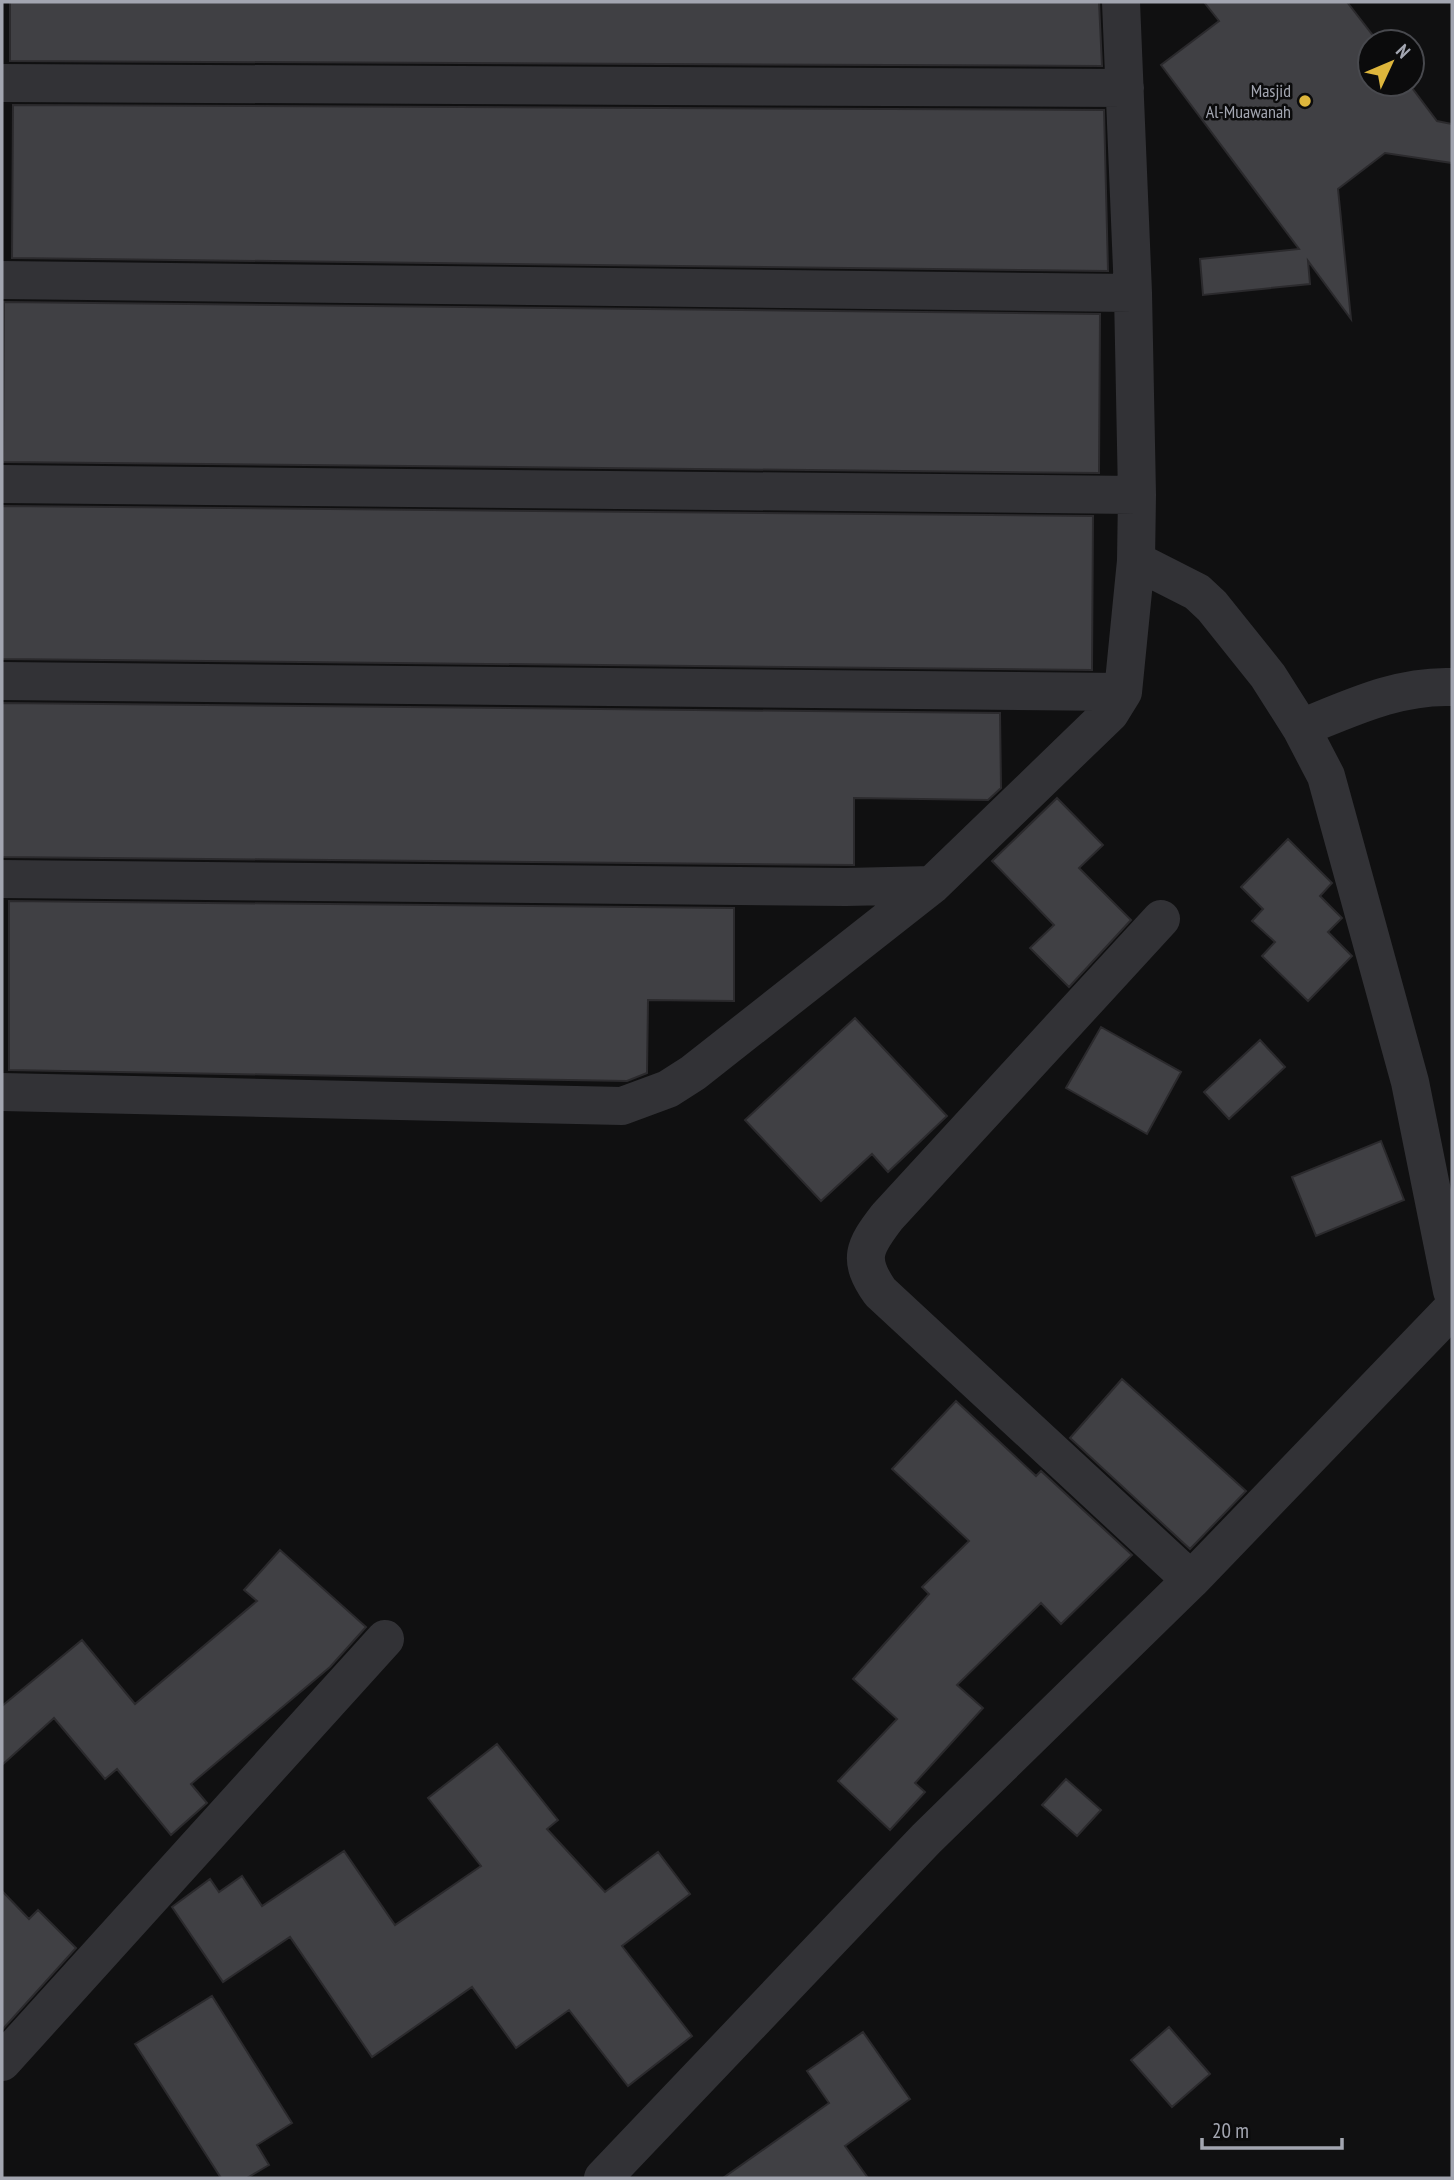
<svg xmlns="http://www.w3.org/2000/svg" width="1454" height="2180" font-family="'PT Sans Narrow',sans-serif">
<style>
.building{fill:#404044;stroke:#2b2a2d;stroke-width:2}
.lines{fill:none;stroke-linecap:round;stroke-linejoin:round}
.minor{stroke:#323236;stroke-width:38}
.poi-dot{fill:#deb63c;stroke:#0b0b0c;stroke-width:2.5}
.labels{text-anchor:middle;stroke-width:5;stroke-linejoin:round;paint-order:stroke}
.poi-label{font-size:18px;fill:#a3a6b1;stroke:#0b0b0c;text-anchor:end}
</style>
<rect width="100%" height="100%" fill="#101011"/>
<path class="building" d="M 10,2 L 1099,2 L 1102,66 L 10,61 Z
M 1204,2 L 1347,2 L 1378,42 L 1370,42 L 1370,84 L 1409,84 L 1437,121 L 1452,124 L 1452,163 L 1385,153 L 1338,189 L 1351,319 L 1308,261 L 1310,284 L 1203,295 L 1200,259 L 1299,249 L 1161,65 L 1219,21 Z
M 13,105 L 1104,110 L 1108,271 L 12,258 Z
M 4,302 L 1100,314 L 1099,473 L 3,462 Z
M 2,506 L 1093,516 L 1092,670 L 2,659 Z
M 2,703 L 1000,713 L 1001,788 L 988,800 L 854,798 L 854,865 L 2,857 Z
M 1057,798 L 1103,845 L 1079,868 L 1131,920 L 1069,987 L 1030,948 L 1054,925 L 992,861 Z
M 1288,839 L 1332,883 L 1320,896 L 1342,918 L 1328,932 L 1352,956 L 1308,1001 L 1262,956 L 1275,942 L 1252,921 L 1263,909 L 1241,887 Z
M 9,901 L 734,908 L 734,1001 L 648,1000 L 647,1073 L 627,1081 L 9,1070 Z
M 855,1018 L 947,1116 L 888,1172 L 872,1154 L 821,1201 L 745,1120 Z
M 1101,1027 L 1181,1072 L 1147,1134 L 1066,1088 Z
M 1260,1040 L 1285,1067 L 1229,1119 L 1204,1092 Z
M 1381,1141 L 1404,1200 L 1316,1236 L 1292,1177 Z
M 1122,1379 L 1246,1491 L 1190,1549 L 1070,1438 Z
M 956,1401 L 1036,1476 L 1041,1471 L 1132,1555 L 1061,1624 L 1041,1603 L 957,1685 L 983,1708 L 915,1783 L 925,1792 L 890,1830 L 838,1781 L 897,1719 L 853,1679 L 929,1594 L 922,1587 L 969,1541 L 892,1469 Z
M 280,1550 L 366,1627 L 330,1667 L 191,1784 L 207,1803 L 171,1835 L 117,1769 L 105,1779 L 54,1718 L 2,1765 L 2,1706 L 82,1640 L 135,1704 L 257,1601 L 244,1590 Z
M 497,1744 L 558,1820 L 547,1829 L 605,1892 L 658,1852 L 690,1894 L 622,1946 L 692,2036 L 628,2086 L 569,2010 L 516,2048 L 472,1987 L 372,2057 L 290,1937 L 223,1982 L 172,1907 L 210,1879 L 219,1892 L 242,1876 L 262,1906 L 344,1851 L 395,1925 L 481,1866 L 428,1798 Z
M 1066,1779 L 1101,1810 L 1077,1836 L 1042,1805 Z
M 2,1891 L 29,1919 L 38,1910 L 76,1948 L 2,2030 Z
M 212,1996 L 292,2123 L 257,2145 L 269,2165 L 247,2178 L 221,2178 L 135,2044 Z
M 1169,2027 L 1210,2074 L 1172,2107 L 1131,2060 Z
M 863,2032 L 910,2099 L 845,2146 L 868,2178 L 723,2178 L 829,2103 L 807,2071 Z"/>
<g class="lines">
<path class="minor" d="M 2,83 L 1125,88
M 2,280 L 1133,293
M 2,484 L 1137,495
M 1136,561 L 1197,592 L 1212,606 L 1268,676 L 1301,728 L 1326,776 L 1410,1082 L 1452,1291
M 2,681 L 1123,692
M 1301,728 C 1351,708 1398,685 1452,687
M 2,879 L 846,887 L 932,885
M 1161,919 L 887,1217 C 864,1247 857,1259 880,1292 L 1191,1580
M 2,1092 L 622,1106 L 668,1089 L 693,1073 L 932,885 L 1110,713 L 1123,692 L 1136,561 L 1137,495 L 1133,293 L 1121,2
M 2,2062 L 385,1639
M 603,2178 L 926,1839 L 1191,1580 L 1452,1309"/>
</g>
<circle class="poi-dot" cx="1305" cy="101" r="7"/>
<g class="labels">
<g class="poi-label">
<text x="1291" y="97">Masjid<tspan x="1291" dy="21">Al-Muawanah</tspan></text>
</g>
</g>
<rect width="1454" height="2180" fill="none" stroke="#a3a6b1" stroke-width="7"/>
<g transform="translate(1391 63) rotate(46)"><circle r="33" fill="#0b0b0c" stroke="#48494e" stroke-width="2"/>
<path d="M0-5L12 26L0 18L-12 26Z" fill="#deb63c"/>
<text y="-10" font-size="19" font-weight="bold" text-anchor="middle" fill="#a3a6b1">N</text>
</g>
<path d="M1202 2138v10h140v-10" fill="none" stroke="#a3a6b1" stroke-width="3.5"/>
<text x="1212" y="2138" font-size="21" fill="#a3a6b1" stroke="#0b0b0c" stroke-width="5" paint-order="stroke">20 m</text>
</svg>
